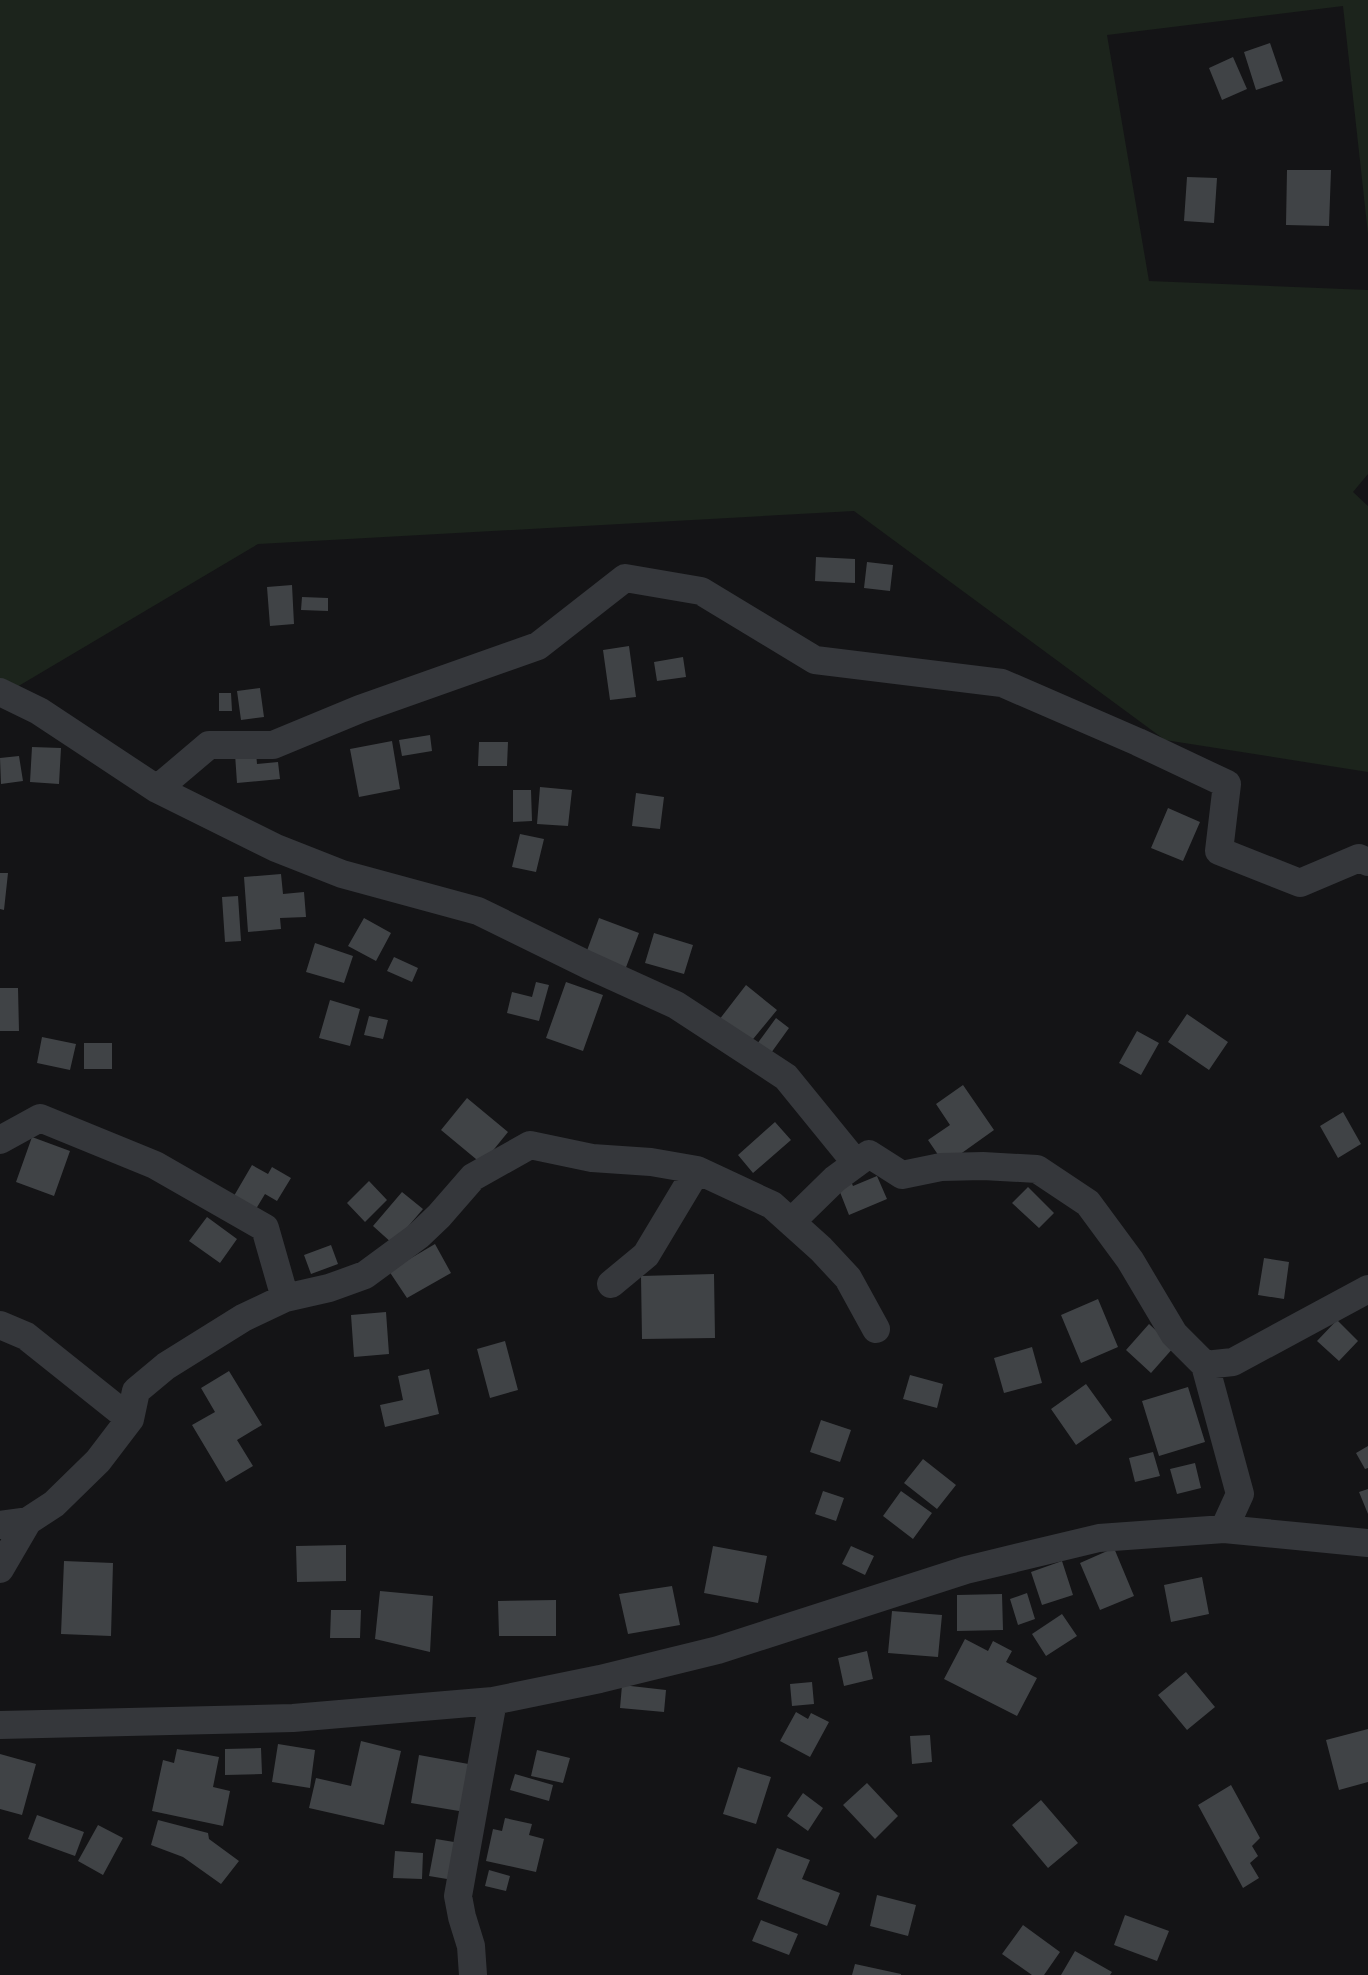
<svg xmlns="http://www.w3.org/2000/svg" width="1368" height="1975" font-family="Poppins,sans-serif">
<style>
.green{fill:#1c241c}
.building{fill:#404346}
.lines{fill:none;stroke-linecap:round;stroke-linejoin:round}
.street{stroke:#35373b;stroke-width:28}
</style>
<rect width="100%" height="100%" fill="#141416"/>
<path class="green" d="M 0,0 L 1368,0 L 1368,234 L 1343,6 L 1107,35 L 1149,281 L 1368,290 L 1368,474 L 1353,492 L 1368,506 L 1368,772 L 1165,740 L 854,511 L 258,544 L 0,697 Z"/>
<path class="building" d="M 1270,43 L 1283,81 L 1256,90 L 1244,52 Z
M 1233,57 L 1247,89 L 1222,100 L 1209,68 Z
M 1287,170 L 1331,170 L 1329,226 L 1286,225 Z
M 1187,177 L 1217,178 L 1214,223 L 1184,221 Z
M 816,557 L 855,559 L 855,583 L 815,581 Z
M 867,562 L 893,565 L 890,591 L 864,588 Z
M 292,585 L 294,624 L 270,626 L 267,587 Z
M 302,597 L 328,598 L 328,611 L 301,610 Z
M 629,646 L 636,697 L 610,700 L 603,650 Z
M 683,657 L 686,677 L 657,681 L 654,662 Z
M 260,688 L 264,717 L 241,720 L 237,691 Z
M 219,693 L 231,693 L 232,711 L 219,711 Z
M 430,735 L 432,751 L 402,756 L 399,740 Z
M 392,741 L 400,789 L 359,797 L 350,749 Z
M 479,742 L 508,742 L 507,766 L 478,766 Z
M 32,747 L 61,748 L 59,784 L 30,782 Z
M 256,752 L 257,764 L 278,762 L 280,779 L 237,783 L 235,754 Z
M 19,756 L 23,781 L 1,784 L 0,758 Z
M 540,787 L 572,790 L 568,826 L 537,824 Z
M 513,790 L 531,790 L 532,821 L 513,822 Z
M 636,793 L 664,797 L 660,829 L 632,826 Z
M 1168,808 L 1200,822 L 1183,861 L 1151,848 Z
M 520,834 L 544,839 L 536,872 L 512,867 Z
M 0,873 L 8,873 L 4,910 L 0,909 Z
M 281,874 L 283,894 L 304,892 L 306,917 L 280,918 L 281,929 L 248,932 L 244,877 Z
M 238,896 L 241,941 L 225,942 L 222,897 Z
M 364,918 L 391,933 L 376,961 L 348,946 Z
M 599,918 L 639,933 L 625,970 L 585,956 Z
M 654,933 L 693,945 L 684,974 L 645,963 Z
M 315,943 L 353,956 L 344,983 L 306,972 Z
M 394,957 L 418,968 L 412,982 L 387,971 Z
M 536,982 L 549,985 L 539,1021 L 507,1013 L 512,992 L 532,997 Z
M 566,982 L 603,995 L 583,1051 L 546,1038 Z
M 746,985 L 777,1010 L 749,1044 L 719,1020 Z
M 0,988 L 18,988 L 19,1031 L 0,1031 Z
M 330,1000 L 360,1009 L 350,1046 L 319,1038 Z
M 1187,1014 L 1228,1042 L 1209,1070 L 1168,1042 Z
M 369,1016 L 388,1020 L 383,1039 L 364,1035 Z
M 776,1018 L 789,1028 L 771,1053 L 757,1044 Z
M 1137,1031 L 1159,1043 L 1141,1075 L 1119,1063 Z
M 42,1037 L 76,1044 L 70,1070 L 37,1063 Z
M 84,1043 L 112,1043 L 112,1069 L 84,1069 Z
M 963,1085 L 994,1130 L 945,1165 L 928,1140 L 950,1125 L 936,1104 Z
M 467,1098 L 508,1132 L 482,1164 L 441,1130 Z
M 1343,1112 L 1361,1144 L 1338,1158 L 1320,1126 Z
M 775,1122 L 791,1140 L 753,1173 L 738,1155 Z
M 32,1137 L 70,1151 L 54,1196 L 16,1182 Z
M 252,1165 L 268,1174 L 272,1167 L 291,1178 L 277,1201 L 265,1194 L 253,1214 L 231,1201 Z
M 877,1176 L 887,1199 L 849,1215 L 836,1182 L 849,1177 L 853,1186 Z
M 369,1181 L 387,1200 L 365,1222 L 347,1203 Z
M 1028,1187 L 1054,1213 L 1039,1228 L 1012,1203 Z
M 402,1192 L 423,1209 L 393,1244 L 373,1226 Z
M 207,1217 L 237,1239 L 220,1263 L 189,1241 Z
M 435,1244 L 451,1273 L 407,1298 L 389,1271 Z
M 331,1245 L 338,1264 L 311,1274 L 304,1255 Z
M 1264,1258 L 1289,1262 L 1284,1299 L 1258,1295 Z
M 714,1274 L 715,1338 L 642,1339 L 641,1276 Z
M 1098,1299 L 1118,1347 L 1081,1363 L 1061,1315 Z
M 386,1312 L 389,1354 L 354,1357 L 351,1315 Z
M 1337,1320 L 1358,1341 L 1339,1361 L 1317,1341 Z
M 1149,1324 L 1174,1347 L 1151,1373 L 1126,1350 Z
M 505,1341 L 518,1390 L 490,1398 L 477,1349 Z
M 1032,1347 L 1042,1383 L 1004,1393 L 994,1358 Z
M 429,1369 L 439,1414 L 385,1427 L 380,1405 L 403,1400 L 398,1376 Z
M 229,1371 L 262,1425 L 237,1440 L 253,1466 L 226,1482 L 192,1425 L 215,1412 L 201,1388 Z
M 910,1375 L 943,1384 L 937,1408 L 903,1399 Z
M 1086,1384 L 1112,1420 L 1076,1445 L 1051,1409 Z
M 1188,1387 L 1205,1442 L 1159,1456 L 1142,1401 Z
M 821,1420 L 851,1430 L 840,1462 L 810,1452 Z
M 1368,1446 L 1368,1468 L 1365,1469 L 1356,1453 Z
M 1153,1452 L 1160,1476 L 1135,1482 L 1129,1458 Z
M 923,1459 L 956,1485 L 937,1509 L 904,1483 Z
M 1195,1463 L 1201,1488 L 1177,1494 L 1170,1469 Z
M 1368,1489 L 1368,1514 L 1359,1492 Z
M 823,1491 L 844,1498 L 836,1521 L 815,1514 Z
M 901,1491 L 932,1513 L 913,1539 L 883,1516 Z
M 346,1545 L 346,1581 L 297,1582 L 296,1546 Z
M 713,1546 L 767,1556 L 758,1603 L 704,1593 Z
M 851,1546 L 874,1556 L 865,1575 L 842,1564 Z
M 1114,1548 L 1134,1596 L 1100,1610 L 1080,1563 Z
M 64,1561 L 113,1563 L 111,1636 L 61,1634 Z
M 1062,1561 L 1073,1595 L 1042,1605 L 1031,1572 Z
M 1202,1577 L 1209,1614 L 1171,1622 L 1164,1585 Z
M 672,1586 L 680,1625 L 628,1634 L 619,1594 Z
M 380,1591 L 433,1596 L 430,1652 L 375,1639 Z
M 1027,1593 L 1035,1619 L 1018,1625 L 1010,1599 Z
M 1002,1594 L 1003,1630 L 957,1631 L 957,1595 Z
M 556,1600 L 556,1636 L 499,1636 L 498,1601 Z
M 331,1610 L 361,1610 L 360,1638 L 330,1638 Z
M 892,1611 L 942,1615 L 938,1657 L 888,1653 Z
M 1062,1614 L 1077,1636 L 1046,1656 L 1032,1634 Z
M 965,1639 L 988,1651 L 993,1641 L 1012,1651 L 1006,1662 L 1037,1678 L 1017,1716 L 944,1679 Z
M 867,1651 L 873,1679 L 844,1686 L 838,1658 Z
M 1186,1672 L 1215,1707 L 1187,1730 L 1158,1695 Z
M 812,1682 L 814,1704 L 792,1706 L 790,1684 Z
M 622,1685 L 666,1690 L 664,1712 L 620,1708 Z
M 796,1712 L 808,1719 L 811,1713 L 829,1722 L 810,1757 L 780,1741 Z
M 1368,1729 L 1368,1782 L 1339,1790 L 1326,1740 Z
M 930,1735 L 932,1762 L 912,1764 L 910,1736 Z
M 361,1741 L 401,1751 L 384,1825 L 309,1808 L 316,1778 L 351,1786 Z
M 278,1744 L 315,1750 L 310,1788 L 272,1782 Z
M 261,1748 L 262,1774 L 225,1775 L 225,1749 Z
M 177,1749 L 219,1757 L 213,1787 L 230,1791 L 223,1826 L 152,1811 L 163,1760 L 174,1763 Z
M 537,1750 L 570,1758 L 563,1783 L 531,1776 Z
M 0,1754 L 36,1764 L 22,1815 L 0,1809 Z
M 419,1755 L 474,1765 L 465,1812 L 411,1803 Z
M 738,1767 L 771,1777 L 756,1824 L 723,1814 Z
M 515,1774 L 553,1785 L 549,1801 L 510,1790 Z
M 867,1783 L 898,1816 L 875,1839 L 843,1805 Z
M 1231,1785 L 1260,1838 L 1252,1846 L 1258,1856 L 1250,1863 L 1259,1878 L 1243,1888 L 1198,1805 Z
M 803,1793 L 823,1808 L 808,1831 L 787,1816 Z
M 1041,1800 L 1078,1843 L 1048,1868 L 1012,1825 Z
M 37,1815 L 84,1832 L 75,1856 L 28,1839 Z
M 505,1818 L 532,1824 L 529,1835 L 544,1839 L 536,1872 L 486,1861 L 493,1829 L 502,1831 Z
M 158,1820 L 208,1833 L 209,1839 L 239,1861 L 221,1884 L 183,1857 L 151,1845 Z
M 98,1825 L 123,1838 L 103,1875 L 78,1861 Z
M 436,1839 L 460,1843 L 453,1880 L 429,1876 Z
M 777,1848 L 810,1860 L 802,1879 L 840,1893 L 827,1926 L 757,1899 Z
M 395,1851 L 423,1853 L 422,1879 L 393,1878 Z
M 489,1870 L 510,1876 L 506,1891 L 485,1886 Z
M 877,1895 L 916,1905 L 908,1936 L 870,1926 Z
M 1125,1915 L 1169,1931 L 1157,1961 L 1114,1945 Z
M 761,1920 L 798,1934 L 789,1955 L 752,1941 Z
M 1023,1925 L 1060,1952 L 1044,1975 L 1032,1975 L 1002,1954 Z
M 1075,1951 L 1112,1972 L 1110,1975 L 1061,1975 Z
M 855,1964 L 901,1974 L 901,1975 L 852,1975 Z"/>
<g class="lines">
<path class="street" d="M 0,692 L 39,711 L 157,789 L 276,848 L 342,874 L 478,911 L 588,965 L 676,1005 L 786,1077 L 856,1163
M 157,789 L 209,745 L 273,745 L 360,709 L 538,646 L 625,578 L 701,591 L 815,660 L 1002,683 L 1138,742 L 1227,784 L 1219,851 L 1300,883 L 1359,858 L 1368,862
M 0,1140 L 40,1118 L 155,1165 L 265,1228 L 285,1298
M 791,1222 L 835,1179 L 869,1154 L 902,1175 L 941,1167 L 983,1166 L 1037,1169 L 1088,1203 L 1130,1260 L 1174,1334 L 1205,1365 L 1233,1362 L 1368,1289
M 611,1284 L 646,1255 L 697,1170
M 0,1325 L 26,1336 L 130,1419 L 98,1461 L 54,1504 L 28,1521 L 0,1525
M 1205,1365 L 1240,1494 L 1224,1529
M 130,1419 L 136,1391 L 166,1366 L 243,1318 L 285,1298 L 329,1288 L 365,1275 L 418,1236 L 439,1216 L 473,1177 L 530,1145 L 592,1158 L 651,1162 L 697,1170 L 772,1205 L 821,1249 L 848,1278 L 876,1329
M 0,1569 L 28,1521
M 0,1725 L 293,1718 L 493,1701 L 600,1679 L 718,1650 L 966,1570 L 1099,1538 L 1224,1529 L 1368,1543
M 473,1975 L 471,1946 L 462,1917 L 458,1896 L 493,1701"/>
</g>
</svg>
